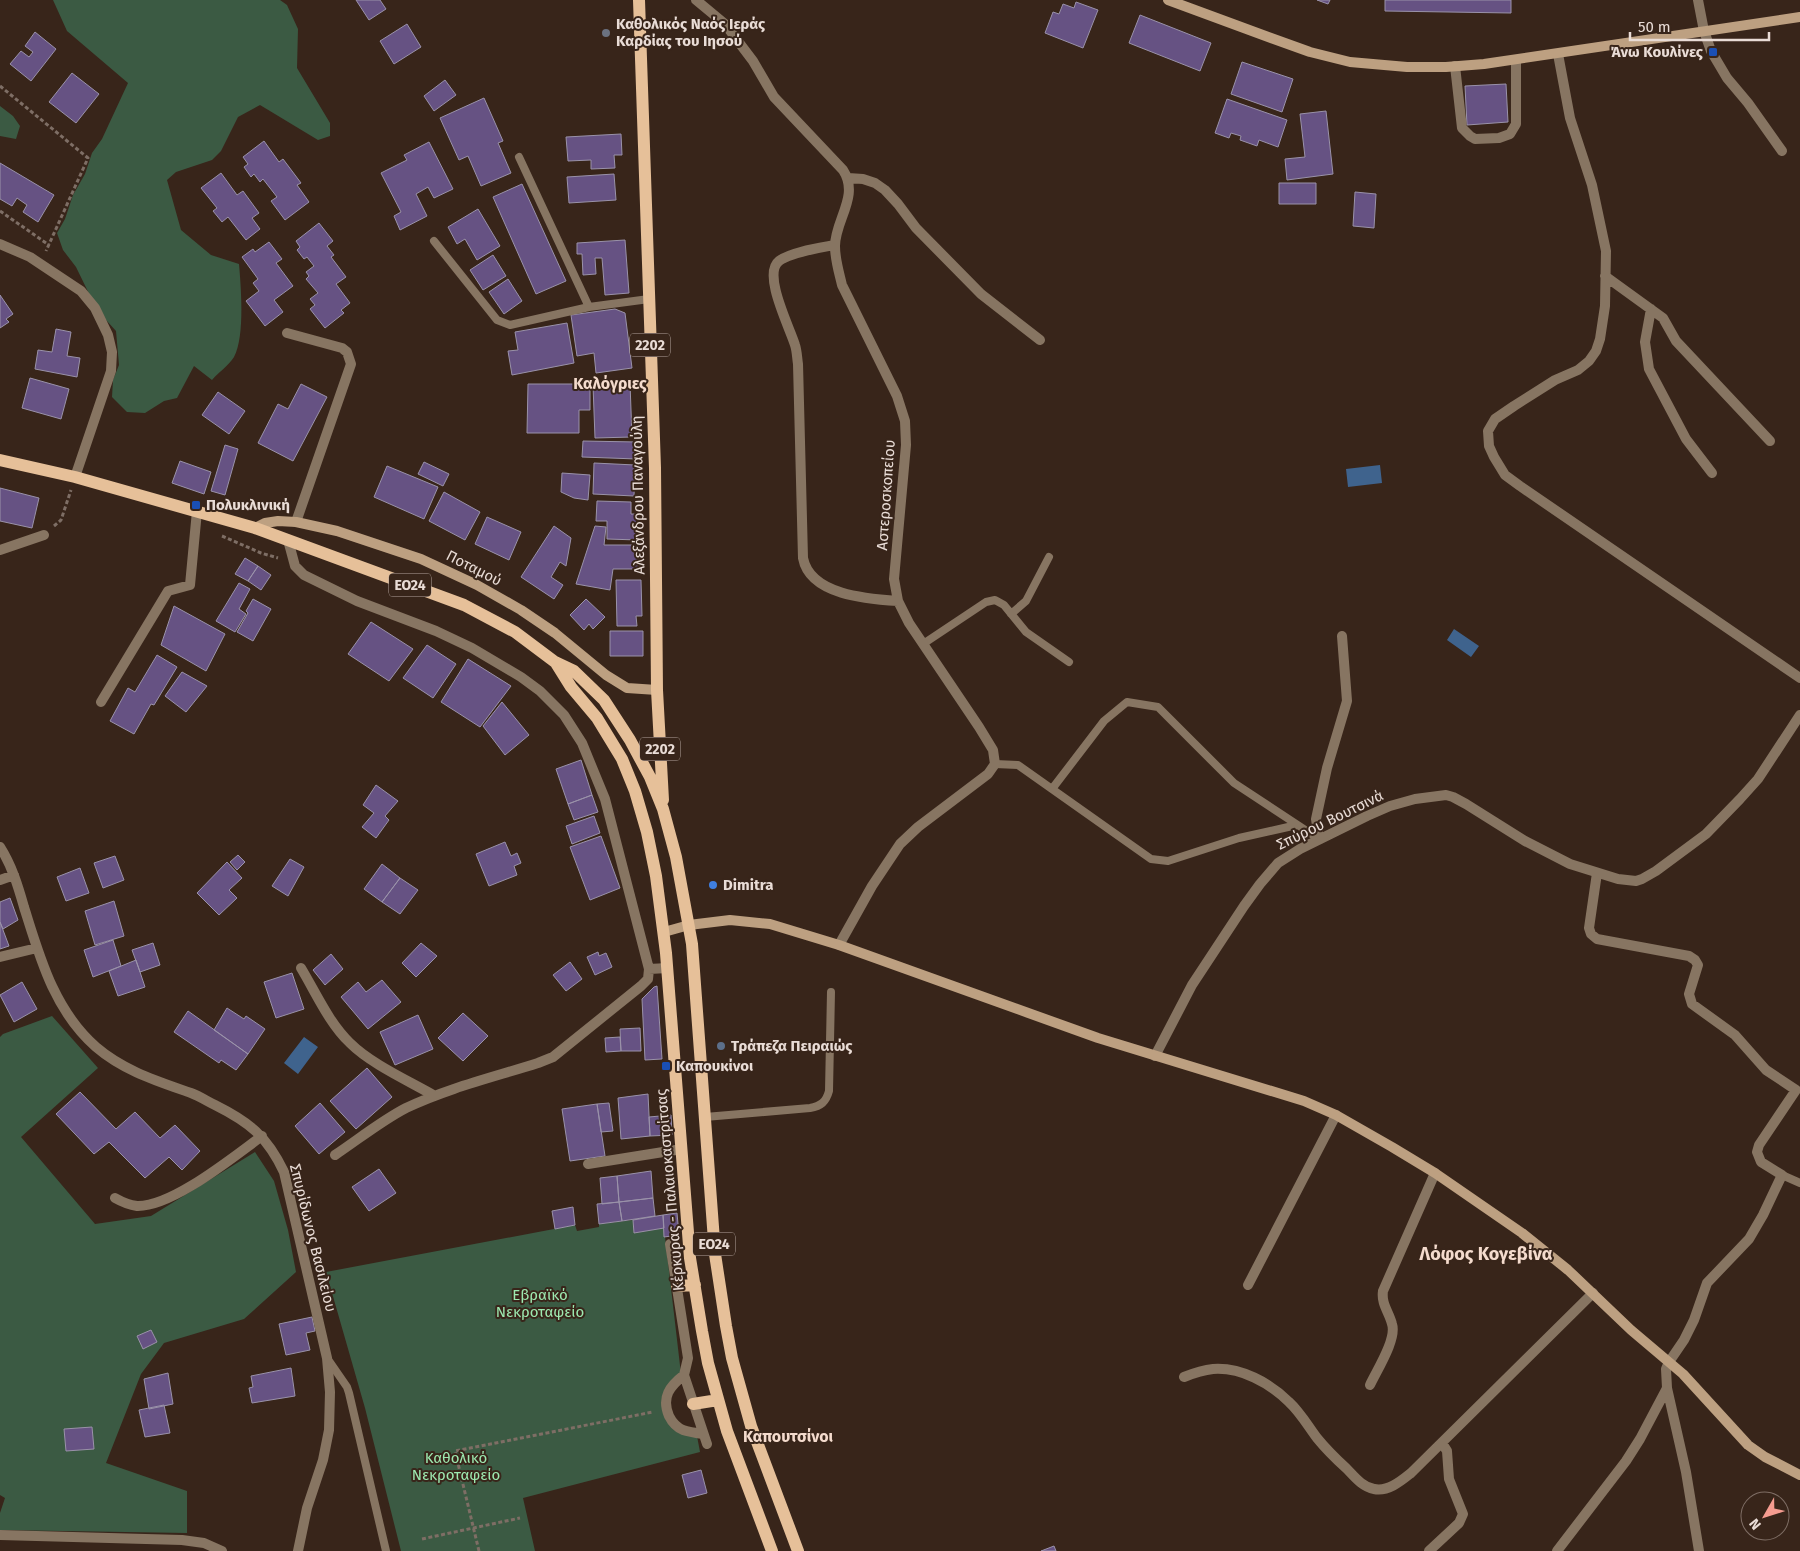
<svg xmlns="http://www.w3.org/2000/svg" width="1800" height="1551" font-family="'Fira Sans',sans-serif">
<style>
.green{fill:#3b5a43}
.water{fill:#3f638d}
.building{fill:#665283;stroke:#9a92a9}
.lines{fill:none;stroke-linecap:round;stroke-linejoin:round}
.path{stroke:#7e6e65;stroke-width:3;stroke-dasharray:4 2.5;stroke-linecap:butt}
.lane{stroke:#877562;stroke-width:8}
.street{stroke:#877562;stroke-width:10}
.secondary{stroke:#bda081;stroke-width:10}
.primary{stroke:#e6c099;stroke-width:12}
.worship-dot{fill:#6b7280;stroke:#38251a;stroke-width:2}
.transit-dot{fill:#1a4fb4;stroke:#38251a;stroke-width:2}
.shop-dot{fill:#3f7fe0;stroke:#38251a;stroke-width:2}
.service-dot{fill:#5c6f8a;stroke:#38251a;stroke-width:2}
.labels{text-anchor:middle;stroke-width:4;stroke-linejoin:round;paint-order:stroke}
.shield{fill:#38251a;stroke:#b4a59e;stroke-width:1}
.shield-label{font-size:14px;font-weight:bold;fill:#e9dcd6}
.poi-label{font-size:15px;font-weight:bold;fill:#e9dcd6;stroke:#38251a;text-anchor:start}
.street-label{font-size:15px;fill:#e9dcd6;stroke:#38251a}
.park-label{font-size:15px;fill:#9de9b0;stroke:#38251a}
.neighbourhood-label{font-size:16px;font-weight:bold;fill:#f4dbcd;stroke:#38251a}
.quarter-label{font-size:18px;font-weight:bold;fill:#f4dbcd;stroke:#38251a}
</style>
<rect width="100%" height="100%" fill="#38251a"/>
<path class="green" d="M 53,0 L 280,0 L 287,5 L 298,29 L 297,68 L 330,123 L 330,136 L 318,140 L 260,105 L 238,117 L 221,151 L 212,160 L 176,172 L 167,180 L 181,230 L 211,255 L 239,264 C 241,287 245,337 234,357 C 229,365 218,373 212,380 L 194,366 L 177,398 L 164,401 L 145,413 L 127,412 L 112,397 L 113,380 L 119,365 L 116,331 L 97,310 L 76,267 L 63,250 L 57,233 L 65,219 L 73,195 L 85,174 L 92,153 L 102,139 L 128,83 L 67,31 Z
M 0,106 L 13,116 L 20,126 L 16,139 L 0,136 Z
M 52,1016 L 98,1068 L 21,1137 L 95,1224 L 151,1216 L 255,1152 L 274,1181 L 288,1230 L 296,1272 L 244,1319 L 164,1343 L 141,1374 L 106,1463 L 187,1491 L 187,1533 L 0,1530 L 0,1513 L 5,1498 L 0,1495 L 0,1037 L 3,1034 Z
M 633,1220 L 634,1233 L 664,1228 L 681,1374 C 662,1385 665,1394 665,1414 L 697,1436 L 700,1452 L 523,1498 L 535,1551 L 401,1551 L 365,1408 L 326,1272 L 575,1225 L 577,1231 L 599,1227 L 599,1224 Z"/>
<path class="water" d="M 1380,465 L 1382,483 L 1348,487 L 1346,469 Z
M 1454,629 L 1479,646 L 1471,657 L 1447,640 Z
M 304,1037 L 318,1047 L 298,1074 L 284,1063 Z"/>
<path class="building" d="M 356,0 L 380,0 L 386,9 L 369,20 Z
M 1317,0 L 1330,0 L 1328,4 Z
M 1385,0 L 1511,0 L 1511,13 L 1385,11 Z
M 1076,2 L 1098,10 L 1083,48 L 1045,33 L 1053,12 L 1059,14 L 1063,4 L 1074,8 Z
M 1140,15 L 1211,43 L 1200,71 L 1129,43 Z
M 407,24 L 421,47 L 394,64 L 380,41 Z
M 35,32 L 56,49 L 31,81 L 10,64 L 21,51 L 29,57 L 33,52 L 25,46 Z
M 1242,62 L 1293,79 L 1282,112 L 1231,94 Z
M 72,73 L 99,94 L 76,123 L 49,102 Z
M 445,80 L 456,95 L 434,111 L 424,96 Z
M 1506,84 L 1508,122 L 1467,125 L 1465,86 Z
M 484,98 L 503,141 L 498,143 L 511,173 L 481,186 L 468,156 L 459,160 L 440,118 Z
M 1227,99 L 1287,120 L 1278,147 L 1259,140 L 1257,146 L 1240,140 L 1241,136 L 1231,133 L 1229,138 L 1215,133 Z
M 1326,111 L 1333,174 L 1287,180 L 1285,159 L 1305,157 L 1300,114 Z
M 621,134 L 622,155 L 614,155 L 615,168 L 591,169 L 591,160 L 568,161 L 566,137 Z
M 264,141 L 279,162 L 283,159 L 301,183 L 297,185 L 309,202 L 285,220 L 271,201 L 277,197 L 263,179 L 260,182 L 254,174 L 251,177 L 244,167 L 248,164 L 243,157 Z
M 429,142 L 453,189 L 434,198 L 428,187 L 416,194 L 427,216 L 400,230 L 394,216 L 401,212 L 381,173 L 407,160 L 404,155 Z
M 0,163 L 54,195 L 38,222 L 23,212 L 27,205 L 17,198 L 12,206 L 0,199 Z
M 221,173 L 237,195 L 243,191 L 259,213 L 252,218 L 260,229 L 246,240 L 228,217 L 222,222 L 213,211 L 217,208 L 201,188 Z
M 614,174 L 616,200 L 569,203 L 567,177 Z
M 1279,183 L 1316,183 L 1316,204 L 1279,204 Z
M 522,184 L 566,281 L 536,294 L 493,197 Z
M 1355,192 L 1376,194 L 1374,228 L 1353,226 Z
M 478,209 L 500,246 L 477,260 L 465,239 L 457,244 L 448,227 Z
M 319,223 L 333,241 L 327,246 L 334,255 L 331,257 L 346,277 L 336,284 L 350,303 L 341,310 L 344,313 L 325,328 L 310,309 L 315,305 L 310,299 L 318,293 L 306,279 L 309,276 L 306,272 L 314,266 L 307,257 L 304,259 L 297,250 L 300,247 L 296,241 Z
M 625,240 L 629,293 L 605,295 L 602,258 L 595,258 L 596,274 L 583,275 L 582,254 L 577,254 L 577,243 Z
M 269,242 L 282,259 L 276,263 L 293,286 L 274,300 L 283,312 L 265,326 L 246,301 L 259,291 L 253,283 L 258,279 L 242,257 L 253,249 L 255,252 Z
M 493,255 L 506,276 L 483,290 L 470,270 Z
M 508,279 L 522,301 L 504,314 L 489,292 Z
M 0,295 L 13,314 L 6,319 L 9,322 L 0,328 Z
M 615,309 L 625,313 L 632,368 L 596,373 L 594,353 L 577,356 L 571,315 Z
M 567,323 L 574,363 L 512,375 L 508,351 L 518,350 L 515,332 Z
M 56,329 L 71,332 L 67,356 L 80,358 L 77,377 L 35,369 L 38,350 L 52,352 Z
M 30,378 L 69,389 L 61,419 L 22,408 Z
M 630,383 L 632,437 L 595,438 L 593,385 Z
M 301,384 L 327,397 L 293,461 L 258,443 L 278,404 L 288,409 Z
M 528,384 L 590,384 L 590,410 L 579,410 L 579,433 L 527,433 Z
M 218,392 L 245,411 L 229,434 L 202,415 Z
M 583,441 L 637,442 L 637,459 L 582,457 Z
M 225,445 L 238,449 L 225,495 L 211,491 Z
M 180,461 L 211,472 L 204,494 L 172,483 Z
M 424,462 L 449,474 L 443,486 L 418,474 Z
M 594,463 L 635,465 L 634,496 L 593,494 Z
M 387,466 L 438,487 L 424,519 L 374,497 Z
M 562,473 L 590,475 L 588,500 L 574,498 L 561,492 Z
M 0,488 L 39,498 L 32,528 L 0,521 Z
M 444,492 L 480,512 L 465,540 L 429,521 Z
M 597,501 L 631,502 L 631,514 L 638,514 L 638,540 L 607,539 L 607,521 L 596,521 Z
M 487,517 L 521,532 L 509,560 L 475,544 Z
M 554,526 L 571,538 L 566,566 L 560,562 L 551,577 L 563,585 L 554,599 L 521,577 Z
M 595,526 L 606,527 L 604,545 L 639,545 L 638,569 L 613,569 L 610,590 L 576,584 Z
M 245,558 L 258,566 L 248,581 L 235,574 Z
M 258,566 L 271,575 L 261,590 L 248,581 Z
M 616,580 L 641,580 L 642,616 L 636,616 L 637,626 L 617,626 Z
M 239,583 L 250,589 L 239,609 L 246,614 L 235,632 L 216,621 Z
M 253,599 L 271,609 L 253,641 L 237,632 L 248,613 L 246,611 Z
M 586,599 L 605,617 L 593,629 L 589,624 L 584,630 L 570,615 Z
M 174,606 L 225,634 L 206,671 L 161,645 Z
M 371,622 L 413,649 L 389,681 L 348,654 Z
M 610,631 L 643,631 L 643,656 L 610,656 Z
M 427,645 L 456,664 L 433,698 L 403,678 Z
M 157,655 L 177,667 L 154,705 L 151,704 L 134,734 L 110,721 L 128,688 L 135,692 Z
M 468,659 L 511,686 L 480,727 L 441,702 Z
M 182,672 L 207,686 L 186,712 L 165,696 Z
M 502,702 L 529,735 L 505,755 L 483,726 Z
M 581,760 L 592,795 L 568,804 L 556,769 Z
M 376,785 L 398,801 L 385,816 L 389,820 L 376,838 L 362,827 L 374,813 L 363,805 Z
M 592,795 L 598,812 L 574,820 L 568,804 Z
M 594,816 L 600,833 L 572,844 L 566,826 Z
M 601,836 L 620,888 L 590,900 L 570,847 Z
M 505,842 L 511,856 L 517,853 L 521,863 L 514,866 L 517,875 L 489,886 L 476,854 Z
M 238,855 L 245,862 L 237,870 L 230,862 Z
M 115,856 L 124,880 L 103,888 L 94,863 Z
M 290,859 L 304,867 L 288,896 L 272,886 Z
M 227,862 L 242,878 L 229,890 L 237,898 L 219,915 L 197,893 Z
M 382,864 L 400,878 L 382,902 L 364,889 Z
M 80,868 L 89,893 L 66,901 L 57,877 Z
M 400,878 L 418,890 L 400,914 L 382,902 Z
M 10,898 L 18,920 L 3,929 L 0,922 L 0,902 Z
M 114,901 L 124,936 L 95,945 L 85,911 Z
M 0,922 L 9,946 L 0,949 Z
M 113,940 L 121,966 L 93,977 L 84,950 Z
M 153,943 L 160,965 L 140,972 L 132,950 Z
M 421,943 L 437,956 L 416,977 L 402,963 Z
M 598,952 L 599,956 L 606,953 L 612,967 L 595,975 L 587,957 Z
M 331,954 L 343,969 L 325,985 L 313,970 Z
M 136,960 L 145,987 L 118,996 L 109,971 Z
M 570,962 L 582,979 L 566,991 L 553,975 Z
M 292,973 L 304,1009 L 276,1018 L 264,982 Z
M 382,980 L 401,1002 L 368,1029 L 341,997 L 358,982 L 366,992 Z
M 22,982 L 37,1009 L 14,1022 L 0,995 Z
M 657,986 L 662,1059 L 645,1060 L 642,999 L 654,987 Z
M 227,1008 L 244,1019 L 246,1016 L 265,1029 L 248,1054 L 214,1030 Z
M 188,1011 L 248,1054 L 236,1070 L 221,1060 L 219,1063 L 174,1032 Z
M 463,1013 L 488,1036 L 463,1061 L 438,1038 Z
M 418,1015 L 433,1049 L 395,1065 L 380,1032 Z
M 640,1028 L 641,1051 L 621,1051 L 620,1029 Z
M 620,1037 L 621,1051 L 606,1052 L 605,1038 Z
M 367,1068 L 392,1097 L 356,1129 L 330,1101 Z
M 80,1092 L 116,1129 L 135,1112 L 160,1138 L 175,1125 L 200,1151 L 182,1170 L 169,1157 L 145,1178 L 109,1142 L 94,1154 L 56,1114 Z
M 648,1094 L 650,1136 L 621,1139 L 618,1098 Z
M 320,1103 L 345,1132 L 319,1154 L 295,1126 Z
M 609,1103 L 613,1131 L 601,1132 L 597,1104 Z
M 597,1104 L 605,1156 L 570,1161 L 562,1109 Z
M 671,1115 L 672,1135 L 650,1136 L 649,1117 Z
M 379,1169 L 396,1193 L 369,1211 L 352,1187 Z
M 651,1171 L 653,1198 L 619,1202 L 617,1176 Z
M 617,1176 L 619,1202 L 602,1204 L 600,1178 Z
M 653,1198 L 655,1216 L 622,1221 L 619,1202 Z
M 619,1202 L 622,1221 L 599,1224 L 597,1204 Z
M 573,1207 L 575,1225 L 555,1229 L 552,1211 Z
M 677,1213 L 679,1235 L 664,1237 L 663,1215 Z
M 663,1215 L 664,1228 L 634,1233 L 633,1220 Z
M 312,1317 L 315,1331 L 306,1333 L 310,1350 L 286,1355 L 279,1324 Z
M 151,1330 L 157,1342 L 143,1349 L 137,1336 Z
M 291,1368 L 295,1396 L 252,1403 L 249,1388 L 253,1387 L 251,1376 Z
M 168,1373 L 173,1404 L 149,1409 L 144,1379 Z
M 164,1405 L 170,1433 L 145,1437 L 139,1410 Z
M 92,1427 L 94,1449 L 66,1451 L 64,1429 Z
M 701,1470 L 707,1493 L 688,1498 L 682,1475 Z
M 1054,1546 L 1056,1551 L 1041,1551 Z"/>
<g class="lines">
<path class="path" d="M 0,86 L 88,158 L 46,251
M 0,211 L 49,245
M 54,526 L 61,520 L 71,490
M 222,536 L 261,553 L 278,558
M 422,1539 L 520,1518
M 479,1551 L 455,1451 L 653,1412"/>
<path class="lane" d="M 519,157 L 589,307
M 434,241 L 497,320 L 510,325 L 589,307 L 649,299
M 1011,614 L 1026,601 L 1049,557
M 923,644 L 986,602 L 995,600 L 1004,605 L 1026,632 L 1069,662
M 995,764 L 1018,765 L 1151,859 L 1168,861 L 1239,838 L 1297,825
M 1052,789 L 1104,721 L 1127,702 L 1158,707 L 1234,783 L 1319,839
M 705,1117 L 810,1108 C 821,1106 826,1102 829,1091 L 831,992
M 1782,1175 L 1800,1183
M 327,1358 L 347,1387 L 349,1393 L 386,1551"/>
<path class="street" d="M 696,0 L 725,24 L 753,61 L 774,97 L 843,170 C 860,196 835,220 835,246 C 835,260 839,272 842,285 L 897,396 L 905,421 L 906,445 L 894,579 L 898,601 L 909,623 L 979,727 L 993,750 L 995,764 L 988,774 L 918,827 L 900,844 L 872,886 L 839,945
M 1698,0 L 1704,31 L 1711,51 L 1727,78 L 1748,103 L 1782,151
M 1558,54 L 1570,118 L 1592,185 L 1606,251 L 1605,306 L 1600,339 L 1596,351 L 1589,361 L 1578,370 L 1555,380 L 1514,406 L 1495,419 L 1488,431 L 1489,446 L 1494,457 L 1505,475 L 1520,486 L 1800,678
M 1455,66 L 1462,128 L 1470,136 L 1475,139 L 1499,138 L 1510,134 L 1516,124 L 1516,60
M 848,178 L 863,179 L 875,183 L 885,190 L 898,204 L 916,228 L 981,294 L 1040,340
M 0,244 L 30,257 L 81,291 L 95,308 L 108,335 L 112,352 L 111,371 L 75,477
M 835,245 C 819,248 791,252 779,261 C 762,274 790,328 795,345 C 797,351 797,358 798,364 L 803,558 C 810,595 867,599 898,601
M 1605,276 L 1663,318 L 1676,341 L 1770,441
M 1651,309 L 1645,342 L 1649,369 L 1686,439 L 1712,473
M 287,333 L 342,348 L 347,352 L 351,364 L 296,522
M 288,540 L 295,566 L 304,575 L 357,601 L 436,631 L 472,648 L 521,677 L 540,691 L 564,715 L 582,743 L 605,799 L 649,969 L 668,968
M 0,550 L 44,535
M 101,702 L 168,591 L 190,585 L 197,511
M 1319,839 L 1316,819 L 1327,768 L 1347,701 L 1342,636
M 0,847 C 12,866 18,886 24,907 C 40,958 54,1010 96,1047 C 124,1071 157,1081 191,1093 C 199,1096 207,1101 215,1105 C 249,1122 267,1136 284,1172 L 327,1358 L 330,1392 L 329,1430 L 323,1460 L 307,1508 L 298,1551
M 1597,873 L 1589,928 L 1591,934 L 1597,939 L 1689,956 L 1695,960 L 1698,965 L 1689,994 L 1692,1004 L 1735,1035 L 1766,1070 L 1796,1090 L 1759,1145 L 1757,1152 L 1761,1162 L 1782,1175 L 1763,1215 L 1749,1239 L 1707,1283 L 1694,1320 L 1684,1340 L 1669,1362 L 1666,1369 L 1667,1388 L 1686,1472 L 1699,1551
M 0,880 L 14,875
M 0,957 L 37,948
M 301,968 C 316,993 329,1023 350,1043 C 371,1064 409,1081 435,1096
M 1155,1056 L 1192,985 L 1244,906 L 1260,884 L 1278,863 L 1300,849 L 1367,816 L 1390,806 L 1415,799 L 1446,795 L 1453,797 L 1466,804 L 1525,841 L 1570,864 L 1618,879 L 1636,881 L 1642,879 L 1656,871 L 1706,834 L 1740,799 L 1758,779 L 1800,715
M 335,1155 C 359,1139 381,1121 406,1108 C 448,1088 494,1077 538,1063 L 553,1057 L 641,986 L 648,979 L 649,969
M 588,1164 L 682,1149
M 115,1198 C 122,1202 129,1205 137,1206 C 172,1207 233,1157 262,1136
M 670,1244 L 688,1358 L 684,1375 L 707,1444
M 1248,1285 L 1336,1115
M 684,1375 C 670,1386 661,1397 669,1416 C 672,1422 676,1427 683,1430 C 689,1432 696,1433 703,1434
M 1184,1377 C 1194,1373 1203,1370 1213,1369 C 1241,1367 1270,1383 1289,1402 C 1300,1412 1308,1426 1317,1438 C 1326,1449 1336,1459 1346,1468 C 1354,1476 1362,1487 1374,1489 C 1388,1492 1401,1481 1411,1473 L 1593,1293
M 1370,1385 C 1377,1370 1397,1339 1392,1324 C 1389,1312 1381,1304 1383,1291 L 1435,1173
M 0,1535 L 182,1540 L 204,1543 L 222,1551
M 1429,1551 L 1459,1523 L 1463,1514 L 1449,1479 L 1447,1451 L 1442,1443
M 1557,1551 L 1626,1461 L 1640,1439 L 1667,1388"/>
<path class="secondary" d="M 1168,0 L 1271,38 L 1310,52 L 1350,62 L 1407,67 L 1446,67 L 1484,64 L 1800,17
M 255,528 L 265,523 L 278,521 L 296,522 L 337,531 L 421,559 L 477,585 L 521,610 L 555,633 L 606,675 L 627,688 L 657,690
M 664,932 L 689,925 L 730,920 L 770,924 L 839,945 L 1098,1038 L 1304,1101 L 1336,1115 L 1392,1147 L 1435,1173 L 1522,1233 L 1568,1270 L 1631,1330 L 1683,1374 L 1748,1445 L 1765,1457 L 1800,1475"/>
<path class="primary" d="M 639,0 L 655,468 L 657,690 L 663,800
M 0,460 L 75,477 L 255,528 L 464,605 L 515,632 L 555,662 L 574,671 L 604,700 L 630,740 L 650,777 L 663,809 L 676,857 L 692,944 L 715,1254 L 726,1326 L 732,1358 L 751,1426 L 798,1551
M 556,663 L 571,687 L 597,718 L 622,759 L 635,791 L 647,832 L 656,876 L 666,953 L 690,1258 L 702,1331 L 708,1363 L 727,1431 L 772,1551
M 677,1286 L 695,1285
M 693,1404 L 718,1400"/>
</g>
<circle class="worship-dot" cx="606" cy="33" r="5"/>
<g class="transit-dot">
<rect x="1708" y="47" width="10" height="10" rx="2.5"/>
<rect x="191" y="500" width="10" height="10" rx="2.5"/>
<rect x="661" y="1061" width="10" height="10" rx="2.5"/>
</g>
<circle class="shop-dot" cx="713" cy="885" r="5"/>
<circle class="service-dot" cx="721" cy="1046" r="5"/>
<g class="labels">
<g class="shield">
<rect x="630" y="333.5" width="40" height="23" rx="4"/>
<rect x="389" y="573.5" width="42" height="23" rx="4"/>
<rect x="640" y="737.5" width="40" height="23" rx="4"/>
<rect x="693" y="1232.5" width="42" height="23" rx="4"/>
</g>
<g class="shield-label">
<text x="650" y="350">2202</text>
<text x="410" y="590">ΕΟ24</text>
<text x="660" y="754">2202</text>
<text x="714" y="1249">ΕΟ24</text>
</g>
<g class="poi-label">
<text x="616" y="29">Καθολικός Ναός Ιεράς<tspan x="616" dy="17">Καρδίας του Ιησού</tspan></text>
<text x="1703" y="57" text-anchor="end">Άνω Κουλίνες</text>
<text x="206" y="510">Πολυκλινική</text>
<text x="723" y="890">Dimitra</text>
<text x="731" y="1051">Τράπεζα Πειραιώς</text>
<text x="676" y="1071">Καπουκίνοι</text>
</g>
<g class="street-label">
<text transform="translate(638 495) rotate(-91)" y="5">Αλεξάνδρου Παναγούλη</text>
<text transform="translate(886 495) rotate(-86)" y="5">Αστεροσκοπείου</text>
<text transform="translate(474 568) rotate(27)" y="5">Ποταμού</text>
<text transform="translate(1330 820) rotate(-26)" y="5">Σπύρου Βουτσινά</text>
<text transform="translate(670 1190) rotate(-95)" y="5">Κέρκυρας - Παλαιοκαστρίτσας</text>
<text transform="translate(313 1238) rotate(76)" y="5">Σπυρίδωνος Βασιλείου</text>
</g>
<g class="park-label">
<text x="540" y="1300">Εβραϊκό<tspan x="540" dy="17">Νεκροταφείο</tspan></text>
<text x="456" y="1463">Καθολικό<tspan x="456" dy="17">Νεκροταφείο</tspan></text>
</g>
<g class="neighbourhood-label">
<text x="610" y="389">Καλόγριες</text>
<text x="788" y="1442">Καπουτσίνοι</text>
</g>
<g class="quarter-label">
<text x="1486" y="1260">Λόφος Κογεβίνα</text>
</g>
</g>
<g transform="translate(1765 1516) rotate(231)"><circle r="24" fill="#38251a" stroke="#7f6e65"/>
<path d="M0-4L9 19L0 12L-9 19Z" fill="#f59c90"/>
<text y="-8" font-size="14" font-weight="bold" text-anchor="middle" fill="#e9dcd6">N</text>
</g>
<path d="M1630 32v8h139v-8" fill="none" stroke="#e9dcd6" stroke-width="2.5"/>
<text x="1638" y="32" font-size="15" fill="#e9dcd6" stroke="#38251a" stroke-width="4" paint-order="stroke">50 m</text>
</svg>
